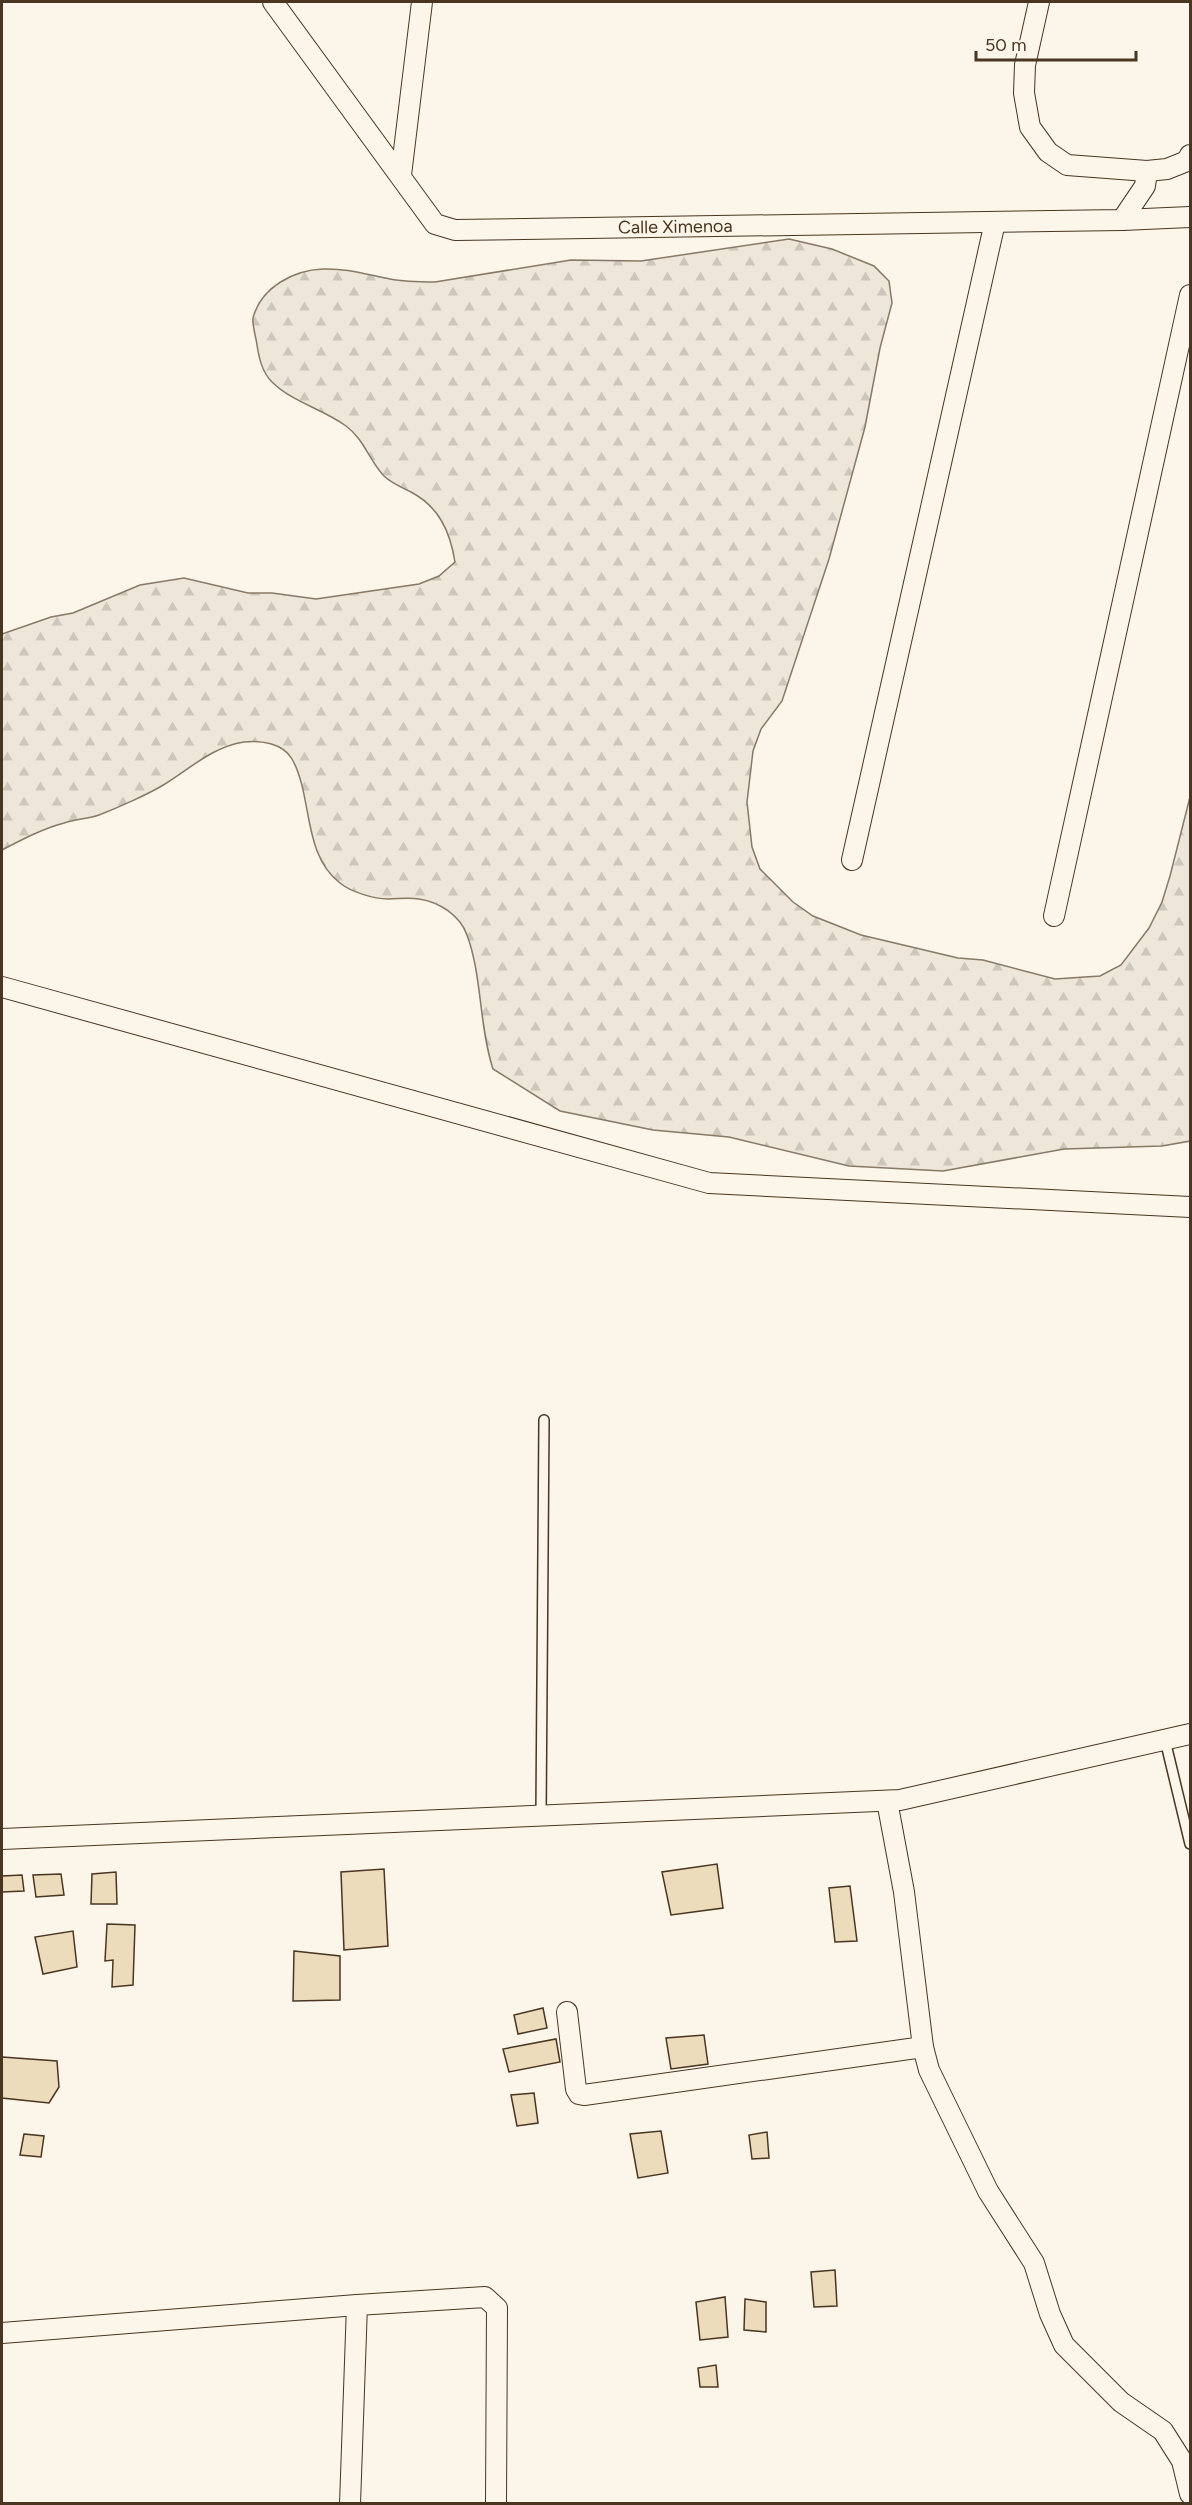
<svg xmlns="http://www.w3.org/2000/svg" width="1192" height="2505" font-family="Figtree,sans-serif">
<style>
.forest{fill:url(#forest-firs);stroke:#887966;stroke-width:1.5}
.building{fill:#ecdcbc;stroke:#4a3520;stroke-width:1.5}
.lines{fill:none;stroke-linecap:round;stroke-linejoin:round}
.service-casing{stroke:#4a3520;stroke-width:12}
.minor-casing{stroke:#4a3520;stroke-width:22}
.service{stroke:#fbf6e9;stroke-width:9}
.minor{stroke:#fbf6e9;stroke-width:20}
.labels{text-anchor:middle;stroke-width:4.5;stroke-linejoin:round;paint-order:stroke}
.street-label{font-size:18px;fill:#4a3520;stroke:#fbf6e9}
</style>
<defs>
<pattern id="forest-firs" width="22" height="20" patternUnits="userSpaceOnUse" patternTransform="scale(1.5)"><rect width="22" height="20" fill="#ede6d9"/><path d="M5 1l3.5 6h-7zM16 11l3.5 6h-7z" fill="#cdc6ba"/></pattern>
</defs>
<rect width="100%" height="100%" fill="#fbf6e9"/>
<path class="forest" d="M 789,239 L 832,249 L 874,266 L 889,281 L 892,303 L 880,348 L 865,427 L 829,559 L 782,701 L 761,729 L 753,751 L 747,802 L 752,847 L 760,869 L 793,902 L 813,916 L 861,935 L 958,958 L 983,960 L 1055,979 L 1100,976 L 1121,965 L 1149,928 L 1162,902 L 1170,876 L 1190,797 L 1190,1141 L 1162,1146 L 1064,1149 L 943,1171 L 849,1166 L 729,1137 L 653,1130 L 560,1111 L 493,1069 C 479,1026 482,975 467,935 C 460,915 439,902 419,899 C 408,897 399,899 388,899 C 374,899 351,892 340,883 C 302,854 313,796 292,759 C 283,743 260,740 244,742 C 212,747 191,768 165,784 C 149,794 117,808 99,815 C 88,819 75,819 64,823 C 42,829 21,840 2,850 L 2,634 L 51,617 L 73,613 L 140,585 L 184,578 L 248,593 L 272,593 L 316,599 L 419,584 L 439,576 L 455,562 C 450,531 439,507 411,492 C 403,488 391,483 384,476 C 369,460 364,439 346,426 C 323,409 292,402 272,382 C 262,372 259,358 257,345 C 256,337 252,325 253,318 C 261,287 294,270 323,269 C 346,268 368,275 390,279 C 405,282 420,282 435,282 L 571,260 L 641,261 Z"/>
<path class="building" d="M 717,1864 L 723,1908 L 671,1915 L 662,1872 Z
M 384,1869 L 388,1946 L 344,1950 L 341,1872 Z
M 116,1872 L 117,1904 L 91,1904 L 92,1874 Z
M 61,1874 L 64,1895 L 36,1897 L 33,1875 Z
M 22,1875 L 24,1891 L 2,1892 L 2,1876 Z
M 850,1886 L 857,1941 L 835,1942 L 829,1888 Z
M 107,1924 L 135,1925 L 133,1985 L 112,1987 L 113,1960 L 105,1961 Z
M 73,1931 L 77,1967 L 43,1974 L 35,1937 Z
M 294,1951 L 340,1956 L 340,2000 L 293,2001 Z
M 543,2008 L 547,2028 L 518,2034 L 514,2015 Z
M 704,2035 L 708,2064 L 671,2069 L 666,2038 Z
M 556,2039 L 560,2062 L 509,2072 L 503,2049 Z
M 2,2057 L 57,2061 L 59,2087 L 49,2103 L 2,2098 Z
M 534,2093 L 538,2123 L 517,2126 L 511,2095 Z
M 661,2131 L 668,2173 L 638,2178 L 630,2134 Z
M 767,2132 L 769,2158 L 752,2159 L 749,2135 Z
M 24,2134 L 44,2136 L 41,2157 L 20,2155 Z
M 835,2270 L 837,2306 L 814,2307 L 811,2272 Z
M 725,2297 L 728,2337 L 700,2340 L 696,2302 Z
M 745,2299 L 766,2302 L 766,2332 L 744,2330 Z
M 716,2365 L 718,2387 L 700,2387 L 698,2368 Z"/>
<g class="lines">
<defs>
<path id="service" d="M 1165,1740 L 1190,1844
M 541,1815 L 544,1420"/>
<g id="minor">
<path id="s1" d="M 273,2 L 435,224 L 455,230 L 1122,220 L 1190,217"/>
<path d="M 1039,2 L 1025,65 L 1024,93 L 1030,127 L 1048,152 L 1067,165 L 1147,171 L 1167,169 L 1187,161 L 1190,155"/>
<path d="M 401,175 L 422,2"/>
<path d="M 1122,220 L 1145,186 L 1147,171"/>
<path d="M 852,860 L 995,222"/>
<path d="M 1054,916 L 1190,295"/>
<path d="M 2,987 L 709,1183 L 1190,1207"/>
<path d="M 2,1839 L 900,1800 L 1190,1734"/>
<path d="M 567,2012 L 576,2089 L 579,2094 L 584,2095 L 923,2047 L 904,1892 L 887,1801"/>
<path d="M 923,2047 L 929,2070 L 988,2191 L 1034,2263 L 1050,2314 L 1064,2345 L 1121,2402 L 1163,2431 L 1182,2461 L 1190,2494"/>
<path d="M 2,2333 L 357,2305 L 485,2297 L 497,2308 L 496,2504"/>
<path d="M 350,2504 L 357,2305"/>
</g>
</defs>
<use href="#service" class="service-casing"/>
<use href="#minor" class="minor-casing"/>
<use href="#service" class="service"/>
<use href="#minor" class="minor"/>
</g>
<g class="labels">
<g class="street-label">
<text dy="6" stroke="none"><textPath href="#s1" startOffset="516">Calle Ximenoa</textPath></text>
</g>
</g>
<rect width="1192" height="2505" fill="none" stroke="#4a3520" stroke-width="6"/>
<path d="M976 51v9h160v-9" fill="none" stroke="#4a3520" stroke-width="3"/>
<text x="985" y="51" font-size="18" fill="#4a3520" stroke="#fbf6e9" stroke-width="4.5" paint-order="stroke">50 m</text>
</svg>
